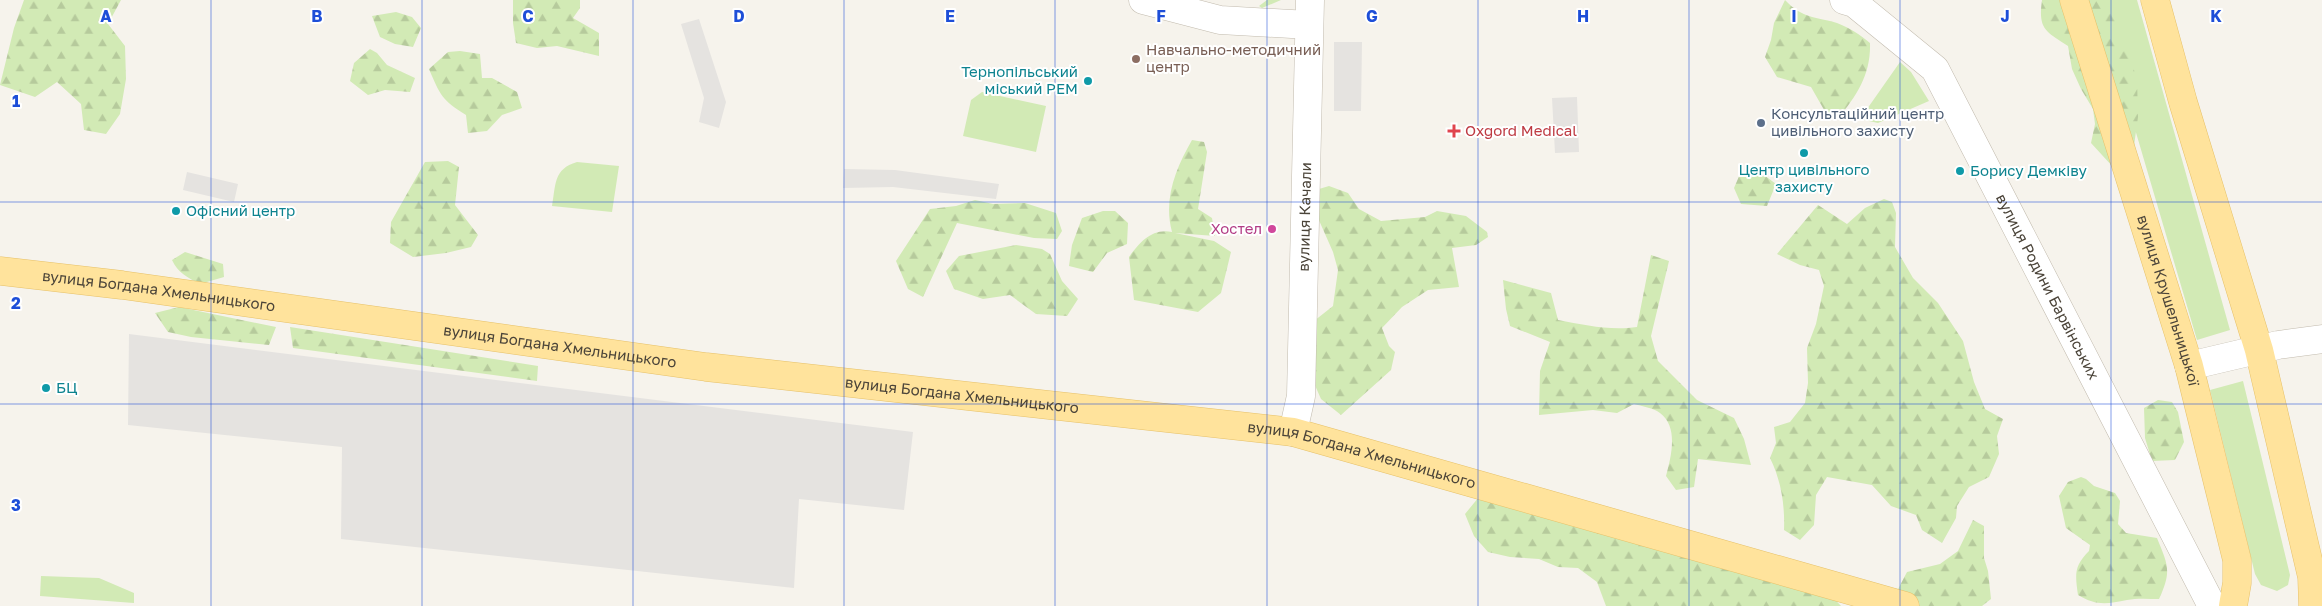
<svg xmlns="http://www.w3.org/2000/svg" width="2322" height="606" font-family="'Golos Text',sans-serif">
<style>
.green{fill:#d2eab5}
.forest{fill:url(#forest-firs)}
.parking{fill:#e5e3e0}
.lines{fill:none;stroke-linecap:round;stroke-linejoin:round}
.minor-casing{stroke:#c2bbae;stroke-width:29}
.major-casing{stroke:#e6c16a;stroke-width:29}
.minor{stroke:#fff;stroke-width:28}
.major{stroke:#ffe39c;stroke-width:28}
.grid{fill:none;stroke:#1d4ed8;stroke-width:1;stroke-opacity:0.55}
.education-dot{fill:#8d6e63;stroke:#fff;stroke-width:2}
.culture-dot{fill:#0f9aa8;stroke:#fff;stroke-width:2}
.service-dot{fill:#5c6f8a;stroke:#fff;stroke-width:2}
.health-dot{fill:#e0444e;stroke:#fff;stroke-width:2}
.hotel-dot{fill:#d1479c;stroke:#fff;stroke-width:2}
.labels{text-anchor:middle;stroke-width:4;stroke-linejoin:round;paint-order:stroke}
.education-label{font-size:15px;fill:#785e54;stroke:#fff;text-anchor:start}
.culture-label{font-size:15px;fill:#0d838f;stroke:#fff;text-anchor:start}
.service-label{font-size:15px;fill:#4e5e75;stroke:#fff;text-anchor:start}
.health-label{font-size:15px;fill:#be3a42;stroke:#fff;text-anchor:start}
.street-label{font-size:15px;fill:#4b4439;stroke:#fff}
.hotel-label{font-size:15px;fill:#b23c85;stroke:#fff;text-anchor:end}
.grid-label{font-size:16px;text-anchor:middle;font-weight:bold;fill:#1d4ed8;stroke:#fff;stroke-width:4;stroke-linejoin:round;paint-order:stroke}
</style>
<defs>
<pattern id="forest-firs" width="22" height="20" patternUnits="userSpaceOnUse" patternTransform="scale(1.25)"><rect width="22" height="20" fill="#d2eab5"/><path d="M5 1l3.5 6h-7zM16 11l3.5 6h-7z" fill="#b6ca9c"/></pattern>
</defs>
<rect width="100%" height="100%" fill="#f6f3ec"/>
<path class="green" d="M 1267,0 L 1281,0 L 1262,8 L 1259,6 Z
M 2097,0 L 2137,0 L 2230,330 L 2197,340 Z
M 1900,62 L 1911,72 L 1929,101 L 1878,123 L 1860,119 Z
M 982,92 L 1046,106 L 1036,152 L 963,136 L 971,100 Z
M 577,162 L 619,166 L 612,212 L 552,206 C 556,185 553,169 577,162 Z
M 2243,381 L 2290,575 L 2288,585 L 2277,591 L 2261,585 L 2255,574 L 2210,390 Z
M 41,576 L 99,578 L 134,593 L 134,603 L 40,596 Z"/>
<path class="forest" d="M 24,0 L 121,0 L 108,24 L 125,46 L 126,79 L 120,114 L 106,134 L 84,130 L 81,104 L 57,82 L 35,97 L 0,85 L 14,28 Z
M 513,0 L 580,0 L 580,8 L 573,18 L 599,33 L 599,56 L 557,46 L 537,48 L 516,43 L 513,23 Z
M 1785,0 C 1803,19 1814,16 1837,23 C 1850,28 1859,34 1870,43 C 1871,74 1857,96 1838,118 L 1827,115 L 1811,87 L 1777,77 L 1765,57 L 1771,40 L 1774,23 Z
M 2042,0 L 2111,0 L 2118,36 L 2130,58 L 2137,79 L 2138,117 L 2133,153 L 2113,167 L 2091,143 L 2095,124 L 2093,109 L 2081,89 L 2072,69 L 2068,46 C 2045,31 2038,29 2042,0 Z
M 396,12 L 412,17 L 421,28 L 413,47 L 395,44 L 380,37 L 372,16 Z
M 370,49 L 377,53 L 387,65 L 415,78 L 410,92 L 385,90 L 368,95 L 350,81 L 354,63 Z
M 460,51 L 480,54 L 482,78 L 492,78 L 517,92 L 522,108 L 502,115 L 487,131 L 468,133 L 466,115 C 442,100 440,95 429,69 L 448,52 Z
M 1192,140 L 1204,142 L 1207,152 L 1198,209 L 1212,218 L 1215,236 L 1175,233 L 1214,241 L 1231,252 L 1221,293 L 1198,312 L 1134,300 L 1129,257 C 1140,242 1152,228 1172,232 C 1163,199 1176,168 1192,140 Z
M 448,161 L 459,167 L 455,205 L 478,235 L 471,247 L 446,253 L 413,257 L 390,243 L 391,222 L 425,162 Z
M 1756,169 L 1776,184 L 1767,206 L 1741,204 L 1734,188 L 1740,174 Z
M 1329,186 L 1348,193 L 1359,209 L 1381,221 L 1425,217 L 1437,211 L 1466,216 L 1487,232 L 1488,237 L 1476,245 L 1452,248 L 1459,287 L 1428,290 L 1402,307 L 1382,328 L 1389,346 L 1395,352 L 1391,370 L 1341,415 L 1321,399 L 1310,374 L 1314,321 L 1333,306 L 1338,270 L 1333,252 L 1314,209 L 1319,189 Z
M 1884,199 L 1892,202 L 1896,213 L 1895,247 L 1913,278 L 1938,303 L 1963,341 L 1974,382 L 1985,409 L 2003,419 L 1997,436 L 1999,454 L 1989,477 L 1969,487 L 1957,506 L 1956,518 L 1942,543 L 1922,530 L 1916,515 L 1891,506 L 1872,485 L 1827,477 L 1816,495 L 1814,525 L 1800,540 L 1784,530 C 1785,505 1781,480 1770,458 L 1776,443 L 1774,427 L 1790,422 L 1805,403 L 1808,383 L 1807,348 L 1816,324 L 1824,286 L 1819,270 L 1800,265 L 1777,254 L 1818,205 L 1847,224 L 1865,208 Z
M 975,200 L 993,204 L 1025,203 L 1056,213 L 1062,231 L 1057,239 L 1034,238 L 957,223 L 923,297 L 908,289 L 896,261 L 930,209 L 956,206 Z
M 1103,211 L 1115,211 L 1128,223 L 1127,244 L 1107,253 L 1093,272 L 1069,266 L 1072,245 L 1082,218 Z
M 1016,245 L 1042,249 L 1050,254 L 1062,281 L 1078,299 L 1067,316 L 1036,314 L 1010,295 L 983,299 L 954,289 L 946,271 L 959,256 Z
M 185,252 L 223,264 L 224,277 L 200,284 C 187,277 178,273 172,260 Z
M 1651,255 L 1669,261 L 1651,336 L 1658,361 L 1697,400 L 1734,418 L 1744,439 L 1751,465 L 1698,459 L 1694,487 L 1676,490 L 1666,476 C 1671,457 1679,427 1660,413 C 1654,408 1641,406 1634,404 L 1617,413 L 1593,410 L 1539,415 L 1540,371 L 1550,342 L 1510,326 L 1506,309 L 1503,280 L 1551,293 L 1558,320 C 1585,325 1610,331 1637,327 Z
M 179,307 L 276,327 L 269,345 L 191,337 L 168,332 L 155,313 Z
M 290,327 L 538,366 L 537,381 L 293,348 Z
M 2158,400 L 2172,402 L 2178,412 L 2184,442 L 2175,460 L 2152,461 L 2145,438 L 2144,408 Z
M 2081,477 L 2086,479 L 2094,486 L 2115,493 L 2120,501 L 2118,524 L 2126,533 L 2157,538 C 2168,565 2172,571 2159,599 C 2149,599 2137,598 2127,600 C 2107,604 2096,606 2078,595 C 2075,574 2074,566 2089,551 L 2090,545 L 2066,528 L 2059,496 L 2068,482 Z
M 1483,492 L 1831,595 L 1841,606 L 1606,606 L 1597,582 L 1578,568 L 1558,567 L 1539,559 L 1510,557 L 1488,552 L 1474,536 L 1465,514 Z
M 1973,520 L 1984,526 L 1984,558 L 1988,571 L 1991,599 L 1982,606 L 1917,606 L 1895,595 L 1907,572 L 1940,564 L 1958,551 Z"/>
<path class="parking" d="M 699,19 L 726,102 L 719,128 L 699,122 L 704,98 L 681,24 Z
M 1334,42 L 1362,42 L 1361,111 L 1334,111 Z
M 1577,97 L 1579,152 L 1555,153 L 1552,98 Z
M 844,169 L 895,170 L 999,184 L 996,199 L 893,187 L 843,188 Z
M 187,172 L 238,184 L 234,202 L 183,190 Z
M 129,334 L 913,432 L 904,510 L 799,499 L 794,588 L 341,539 L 342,447 L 128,425 Z"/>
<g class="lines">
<defs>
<g id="minor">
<path d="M 1143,0 L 1220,20 L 1309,25"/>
<path id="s1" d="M 1844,0 L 1854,3 L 1935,69 L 2212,606"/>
<path d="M 2189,366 L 2278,345 L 2322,339"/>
<path id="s2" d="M 1293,432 L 1301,396 L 1310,0"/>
</g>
<g id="major">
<path id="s3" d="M 2074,0 L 2189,366 L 2237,560 L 2237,583 L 2233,606"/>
<path d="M 2155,0 L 2183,102 L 2259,350 L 2312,577 L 2313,606"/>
<path id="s4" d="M 0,271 L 122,285 L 706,367 L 1293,432 L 1905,606"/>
</g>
</defs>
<use href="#minor" class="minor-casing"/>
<use href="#major" class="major-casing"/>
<use href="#minor" class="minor"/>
<use href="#major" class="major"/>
</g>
<path class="grid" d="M 211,0 L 211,606M 422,0 L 422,606M 633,0 L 633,606M 844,0 L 844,606M 1055,0 L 1055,606M 1267,0 L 1267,606M 1478,0 L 1478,606M 1689,0 L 1689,606M 1900,0 L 1900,606M 2111,0 L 2111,606M 0,202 L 2322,202M 0,404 L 2322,404"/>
<circle class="education-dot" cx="1136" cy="59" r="5"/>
<g class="culture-dot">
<circle cx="1088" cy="81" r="5"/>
<circle cx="1804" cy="153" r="5"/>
<circle cx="1960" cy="171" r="5"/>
<circle cx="176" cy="211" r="5"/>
<circle cx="46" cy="388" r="5"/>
</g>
<circle class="service-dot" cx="1761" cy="123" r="5"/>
<path class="health-dot" d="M1451.5 123.5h5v5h5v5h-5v5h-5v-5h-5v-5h5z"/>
<circle class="hotel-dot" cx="1272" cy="229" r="5"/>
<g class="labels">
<g class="education-label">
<text x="1146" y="55">Навчально-методичний<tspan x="1146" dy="17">центр</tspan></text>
</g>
<g class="culture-label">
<text x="1078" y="77" text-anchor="end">Тернопільський<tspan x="1078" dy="17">міський РЕМ</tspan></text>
<text x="1804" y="175" text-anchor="middle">Центр цивільного<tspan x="1804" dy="17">захисту</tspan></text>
<text x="1970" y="176">Борису Демківу</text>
<text x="186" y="216">Офісний центр</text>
<text x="56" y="393">БЦ</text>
</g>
<g class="service-label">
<text x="1771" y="119">Консультаційний центр<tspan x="1771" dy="17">цивільного захисту</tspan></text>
</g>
<g class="health-label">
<text x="1465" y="136">Oxgord Medical</text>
</g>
<g class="street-label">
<text dy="5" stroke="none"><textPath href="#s2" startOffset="216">вулиця Качали</textPath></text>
<text dy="5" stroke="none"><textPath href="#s1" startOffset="360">вулиця Родини Барвінських</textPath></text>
<text dy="5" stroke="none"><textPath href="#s4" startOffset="160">вулиця Богдана Хмельницького</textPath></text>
<text dy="5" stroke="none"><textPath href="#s3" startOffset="315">вулиця Крушельницької</textPath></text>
<text dy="5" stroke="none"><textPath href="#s4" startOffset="565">вулиця Богдана Хмельницького</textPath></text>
<text dy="5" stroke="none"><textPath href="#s4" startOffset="970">вулиця Богдана Хмельницького</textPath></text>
<text dy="5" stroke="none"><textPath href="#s4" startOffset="1375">вулиця Богдана Хмельницького</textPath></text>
</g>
<g class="hotel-label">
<text x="1262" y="234">Хостел</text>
</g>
</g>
<g class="grid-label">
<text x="106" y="22">A</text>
<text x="317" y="22">B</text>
<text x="528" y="22">C</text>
<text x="739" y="22">D</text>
<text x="950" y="22">E</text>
<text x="1161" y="22">F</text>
<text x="1372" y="22">G</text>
<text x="1583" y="22">H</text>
<text x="1794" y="22">I</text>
<text x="2005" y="22">J</text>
<text x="2216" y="22">K</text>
<text x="16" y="107">1</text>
<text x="16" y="309">2</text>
<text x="16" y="511">3</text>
</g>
</svg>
